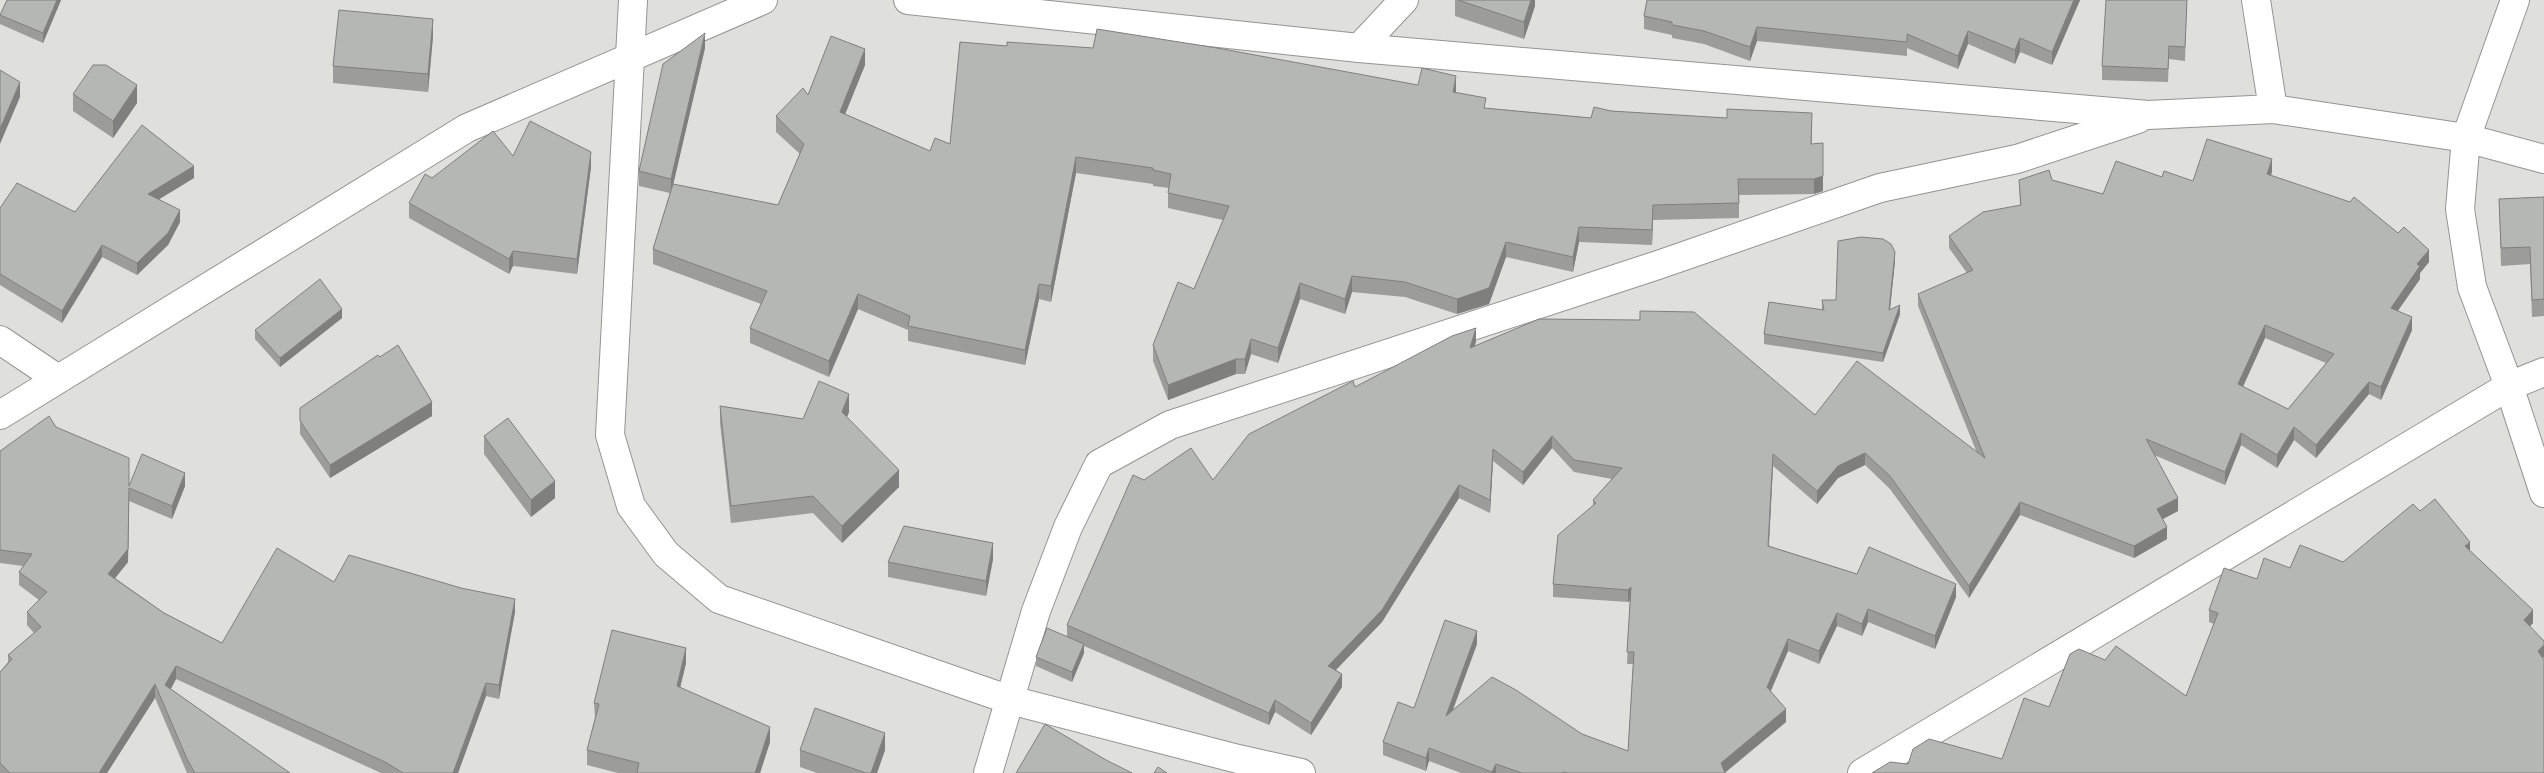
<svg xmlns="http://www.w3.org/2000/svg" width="2544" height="773" font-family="Overpass,sans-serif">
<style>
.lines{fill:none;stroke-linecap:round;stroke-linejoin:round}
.minor-casing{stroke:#949491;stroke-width:30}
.minor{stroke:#fff;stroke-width:28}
.wall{fill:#9c9d9b;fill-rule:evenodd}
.shaded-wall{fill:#7f807e}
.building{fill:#b5b7b4;stroke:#7f807e;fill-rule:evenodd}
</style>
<rect width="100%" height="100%" fill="#dfe0dc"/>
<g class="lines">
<defs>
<path id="minor" d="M 633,0 L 610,435 L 631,506 L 666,554 L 719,599 L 1010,700 L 1238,759 L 1301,773
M 908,0 L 1359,48 L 2148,115 L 2273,109 L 2466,138 L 2544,159
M 2256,0 L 2273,109
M 2515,0 L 2466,138 L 2460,209 L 2472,287 L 2509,386 L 2544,493
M 1359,48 L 1404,0
M 0,340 L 58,379
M 0,415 L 467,128 L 763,0
M 988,773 L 1036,611 L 1068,527 L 1099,464 L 1170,425 L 1658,265 L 1880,188 L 2017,159 L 2138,119
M 1862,773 L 2509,386 L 2544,372"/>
</defs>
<use href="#minor" class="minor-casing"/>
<use href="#minor" class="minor"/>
</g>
<path class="wall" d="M 7,0 L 61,0 L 43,43 L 0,24 L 0,15 Z
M 1455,0 L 1535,0 L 1535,6 L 1524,39 L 1455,16 Z
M 1647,0 L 2080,0 L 2052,65 L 2020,52 L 2015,64 L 1968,44 L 1958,69 L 1907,48 L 1907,56 L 1757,41 L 1750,61 L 1704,44 L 1672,38 L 1672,35 L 1644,29 L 1644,16 Z
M 2187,0 L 2185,61 L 2169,59 L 2168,82 L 2102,80 L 2102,66 Z
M 433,36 L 428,92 L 333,83 L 333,66 Z
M 705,48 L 673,184 L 778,205 L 800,154 L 776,132 L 776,116 L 808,95 L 865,65 L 845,114 L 930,151 L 950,144 L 1456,92 L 1486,108 L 1591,118 L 1611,111 L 1812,128 L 1811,143 L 1823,191 L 1814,194 L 1739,195 L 1739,218 L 1653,220 L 1652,245 L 1579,242 L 1573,272 L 1506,257 L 1489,304 L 1457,314 L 1405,297 L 1352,292 L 1345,314 L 1300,299 L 1278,363 L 1251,354 L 1245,374 L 1236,374 L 1168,400 L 1153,361 L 1153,345 L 1194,289 L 1223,220 L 1168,208 L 1168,193 L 1169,188 L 1153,186 L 1153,184 L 1076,173 L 1051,302 L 1039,299 L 1025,365 L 908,341 L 908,330 L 858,309 L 829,377 L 750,343 L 750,328 L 761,304 L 653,264 L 653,249 L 670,193 L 639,186 L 639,169 Z
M 73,94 L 137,103 L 113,138 L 73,111 Z
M 513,156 L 591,167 L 577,274 L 513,266 L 509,274 L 409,218 L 409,203 L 432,178 Z
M 2272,172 L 2271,175 L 2429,262 L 2420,273 L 2420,279 L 2398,311 L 2412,330 L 2381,400 L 2369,394 L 2316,458 L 2294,440 L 2277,468 L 2241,445 L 2225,485 L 2154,455 L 2178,511 L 2163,519 L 2167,539 L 2134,558 L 2020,515 L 1969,598 L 1890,489 L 1865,465 L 1838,478 L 1817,504 L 1773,466 L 1769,546 L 1857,574 L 1956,597 L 1935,649 L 1868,622 L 1862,636 L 1837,626 L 1819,664 L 1788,651 L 1771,691 L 1786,722 L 1725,773 L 1461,773 L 1429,761 L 1426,771 L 1383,755 L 1383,742 L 1414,708 L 1477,644 L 1453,710 L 1582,734 L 1628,751 L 1633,664 L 1627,664 L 1630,600 L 1628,602 L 1553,597 L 1553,584 L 1593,505 L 1593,500 L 1612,479 L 1574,472 L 1552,448 L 1523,485 L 1493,461 L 1490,513 L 1459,498 L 1382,622 L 1336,670 L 1342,687 L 1311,735 L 1275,712 L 1269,725 L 1084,646 L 1084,653 L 1072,682 L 1036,666 L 1036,657 L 1067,637 L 1067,625 L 1144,480 L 1213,480 L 1355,387 L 1476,341 L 1475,346 L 1815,415 L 1977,453 L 1918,306 L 1918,294 L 1967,273 L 1949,248 L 1949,236 L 2020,205 L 2019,180 L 2052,180 L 2103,194 L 2162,177 L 2193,181 ZM 2265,338 L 2326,363 L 2288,409 L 2243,387 Z
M 194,178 L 159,199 L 180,222 L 168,245 L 137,275 L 102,257 L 62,323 L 0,285 L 0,208 L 75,212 Z
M 2544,197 L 2544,316 L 2532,317 L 2530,264 L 2501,266 L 2499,199 Z
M 1895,261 L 1890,309 L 1900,314 L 1883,362 L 1764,344 L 1764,334 L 1822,310 L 1822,300 L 1836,300 Z
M 342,318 L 280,367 L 255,339 L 255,330 Z
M 380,357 L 432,416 L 330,478 L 300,434 L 300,408 Z
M 720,406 L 803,419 L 849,412 L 847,417 L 899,487 L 842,543 L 813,513 L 731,523 L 720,423 Z
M 56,427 L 129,485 L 185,486 L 172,519 L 129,501 L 128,562 L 115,578 L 164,613 L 222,643 L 334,582 L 515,612 L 499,699 L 486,696 L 458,773 L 381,773 L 176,679 L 171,689 L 290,773 L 187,773 L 155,698 L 107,773 L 0,773 L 0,672 L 8,662 L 8,655 L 34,633 L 27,625 L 27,612 L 39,600 L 19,585 L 19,572 L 23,566 L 0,563 L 0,451 Z
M 484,436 L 555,498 L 531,517 L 484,454 Z
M 2420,511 L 2470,551 L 2533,623 L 2530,626 L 2543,658 L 2544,773 L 1908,764 L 2002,759 L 2049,707 L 2186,696 L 2214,624 L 2209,622 L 2209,610 L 2257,579 L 2290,568 L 2343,562 Z
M 993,559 L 986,596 L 888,577 L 888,562 Z
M 686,663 L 680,687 L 770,742 L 760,773 L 618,773 L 587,765 L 587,750 L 595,718 L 594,703 Z
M 800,750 L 885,750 L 877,773 L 817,773 L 800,767 Z"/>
<path class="shaded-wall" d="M 57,0 L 61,0 L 43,43 L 43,33 Z
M 1531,0 L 1535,0 L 1535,6 L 1524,39 L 1524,22 Z
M 2074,0 L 2080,0 L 2052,65 L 2052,52 Z
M 433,19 L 433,36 L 428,92 L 428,74 Z
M 1757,27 L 1757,41 L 1750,61 L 1750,47 Z
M 1968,31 L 1968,44 L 1958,69 L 1958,56 Z
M 705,33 L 705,48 L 671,194 L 671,179 Z
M 2020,38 L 2020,52 L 2015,64 L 2015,50 Z
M 865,49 L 865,65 L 840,127 L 840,112 Z
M 1456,76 L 1456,91 L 1453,107 L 1453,92 Z
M 20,82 L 20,97 L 0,144 L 0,129 Z
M 137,85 L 137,103 L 113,138 L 113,121 Z
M 1812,113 L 1812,128 L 1811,159 L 1811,144 Z
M 591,152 L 591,167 L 577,274 L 577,259 Z
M 1076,157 L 1076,173 L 1051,302 L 1051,286 Z
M 2272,159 L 2272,172 L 2267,187 L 2267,174 Z
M 194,166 L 194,178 L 148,206 L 148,194 Z
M 1823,176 L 1823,191 L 1814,194 L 1814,179 Z
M 1653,205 L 1653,220 L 1652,245 L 1652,230 Z
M 180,210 L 180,222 L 168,245 L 137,275 L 137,263 Z
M 1579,227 L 1579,242 L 1573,272 L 1573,257 Z
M 1506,242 L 1506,257 L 1489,304 L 1457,314 L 1457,299 Z
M 102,245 L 102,257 L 62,323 L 62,311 Z
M 2429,250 L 2429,262 L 2420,273 L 2420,279 L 2391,320 L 2391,308 L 2417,264 Z
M 513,251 L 513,266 L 509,274 L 509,259 Z
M 1895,252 L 1895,261 L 1889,319 L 1889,310 Z
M 1352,276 L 1352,292 L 1345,314 L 1345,299 Z
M 1300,283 L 1300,299 L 1278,363 L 1278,348 Z
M 1039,284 L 1039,299 L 1025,365 L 1025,350 Z
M 858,294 L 858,309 L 829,377 L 829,361 Z
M 1900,305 L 1900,314 L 1883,362 L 1883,353 Z
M 342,309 L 342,318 L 280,367 L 280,358 Z
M 2412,317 L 2412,330 L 2381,400 L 2381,387 Z
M 2265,325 L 2265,338 L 2238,397 L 2238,384 Z
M 1476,328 L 1476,341 L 1470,360 L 1470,348 Z
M 1251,339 L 1251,354 L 1245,374 L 1245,359 Z
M 1236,359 L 1236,374 L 1168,400 L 1168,385 Z
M 2369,382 L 2369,394 L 2316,458 L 2316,445 Z
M 849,394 L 849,412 L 842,429 L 842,412 Z
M 432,402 L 432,416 L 330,478 L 330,465 Z
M 2294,427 L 2294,440 L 2277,468 L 2277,455 Z
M 2241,433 L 2241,445 L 2225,485 L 2225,472 Z
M 1552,436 L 1552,448 L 1523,485 L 1523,472 Z
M 1493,449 L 1493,461 L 1490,513 L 1490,500 Z
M 1865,453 L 1865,465 L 1838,478 L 1817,504 L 1817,491 L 1838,466 Z
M 1773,454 L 1773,466 L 1768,559 L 1768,546 Z
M 899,470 L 899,487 L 842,543 L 842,526 Z
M 185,473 L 185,486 L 172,519 L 172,506 Z
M 555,481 L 555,498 L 531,517 L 531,500 Z
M 1459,485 L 1459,498 L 1382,622 L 1328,678 L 1328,666 Z
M 2178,498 L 2178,511 L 2157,522 L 2157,509 Z
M 129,501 L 128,562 L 108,587 L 108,574 Z
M 2020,502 L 2020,515 L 1969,598 L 1969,586 Z
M 2167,527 L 2167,539 L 2134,558 L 2134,546 Z
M 2470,542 L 2470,555 L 2465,546 Z
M 993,543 L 993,559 L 986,596 L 986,581 Z
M 1956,584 L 1956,597 L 1935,649 L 1935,636 Z
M 1631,587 L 1631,600 L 1628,602 L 1628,590 Z
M 515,599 L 515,612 L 499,699 L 499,685 Z
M 1868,609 L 1868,622 L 1862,636 L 1862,624 Z
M 2533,610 L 2533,623 L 2524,632 L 2524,620 Z
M 1837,613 L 1837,626 L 1819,664 L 1819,651 Z
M 1477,631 L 1477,644 L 1446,728 L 1446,716 Z
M 1788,639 L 1788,651 L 1767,699 L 1767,687 Z
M 1084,644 L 1084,653 L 1072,682 L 1072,672 Z
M 2544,645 L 2544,657 L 2538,664 L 2538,651 Z
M 686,648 L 686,663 L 677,701 L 677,686 Z
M 176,666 L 176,679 L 165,699 L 165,685 Z
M 1342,674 L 1342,687 L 1311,735 L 1311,723 Z
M 486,683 L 486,696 L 458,773 L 453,773 Z
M 155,684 L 155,698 L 107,773 L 99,773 Z
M 1275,700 L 1275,712 L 1269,725 L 1269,713 Z
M 1786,709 L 1786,722 L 1724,773 L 1721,763 Z
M 770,727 L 770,742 L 760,773 L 755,773 Z
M 885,733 L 885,750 L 877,773 L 871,773 Z
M 1429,748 L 1429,761 L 1426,771 L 1426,758 Z
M 1496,764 L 1496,773 L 1492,773 L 1492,772 Z"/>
<path class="building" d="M 7,0 L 57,0 L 43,33 L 0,15 Z
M 1458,0 L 1531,0 L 1524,22 Z
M 1647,0 L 2074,0 L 2052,52 L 2020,38 L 2015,50 L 1968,31 L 1958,56 L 1907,34 L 1907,42 L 1757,27 L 1750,47 L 1704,31 L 1672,25 L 1672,22 L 1644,16 Z
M 2106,0 L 2187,0 L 2185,47 L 2169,46 L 2168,69 L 2102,66 Z
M 339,10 L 433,19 L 428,74 L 333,66 Z
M 1097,29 L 1217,48 L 1418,85 L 1422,68 L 1456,76 L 1453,92 L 1486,98 L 1484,108 L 1591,118 L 1594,107 L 1611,111 L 1727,118 L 1727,109 L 1812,113 L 1811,144 L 1823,143 L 1823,176 L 1814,179 L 1738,179 L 1739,203 L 1653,205 L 1652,230 L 1579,227 L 1573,257 L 1506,242 L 1489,288 L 1457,299 L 1405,282 L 1352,276 L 1345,299 L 1300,283 L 1278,348 L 1251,339 L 1245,359 L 1236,359 L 1168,385 L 1153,345 L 1178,282 L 1194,289 L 1229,206 L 1168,193 L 1171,174 L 1153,170 L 1153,168 L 1076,157 L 1051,286 L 1039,284 L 1025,350 L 908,326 L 910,316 L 858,294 L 829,361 L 750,328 L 767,291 L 653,249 L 673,184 L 778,205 L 804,144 L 776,116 L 803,88 L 808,95 L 831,36 L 865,49 L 840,112 L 930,151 L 935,138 L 950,144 L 960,42 L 1007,46 L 1007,42 L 1093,48 Z
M 705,33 L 671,179 L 639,171 L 663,64 Z
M 93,65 L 106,65 L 137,85 L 113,121 L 73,94 Z
M 0,70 L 20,82 L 0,129 Z
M 530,121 L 591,152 L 577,259 L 513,251 L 509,259 L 409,203 L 425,174 L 432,178 L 493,131 L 513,156 Z
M 142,125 L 194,166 L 148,194 L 180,210 L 168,233 L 137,263 L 102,245 L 62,311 L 0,274 L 0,208 L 17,183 L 75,212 Z
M 2207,139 L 2272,159 L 2267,174 L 2350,202 L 2354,197 L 2398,233 L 2404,227 L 2429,250 L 2417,264 L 2420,266 L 2391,308 L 2412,317 L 2381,387 L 2369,382 L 2316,445 L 2294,427 L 2277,455 L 2241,433 L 2225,472 L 2146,439 L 2178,498 L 2157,509 L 2167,527 L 2134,546 L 2020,502 L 1969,586 L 1890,476 L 1865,453 L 1838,466 L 1817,491 L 1773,454 L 1768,546 L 1857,574 L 1869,547 L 1956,584 L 1935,636 L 1868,609 L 1862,624 L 1837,613 L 1819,651 L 1788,639 L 1767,687 L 1786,709 L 1721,763 L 1725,773 L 1568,773 L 1563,772 L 1563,773 L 1522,773 L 1496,764 L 1492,772 L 1429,748 L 1426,758 L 1383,742 L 1398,702 L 1414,708 L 1445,620 L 1477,631 L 1446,716 L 1492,677 L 1516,690 L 1582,734 L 1628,751 L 1634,652 L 1627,652 L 1631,587 L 1628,590 L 1553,584 L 1558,535 L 1596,503 L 1593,500 L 1622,468 L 1574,460 L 1552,436 L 1523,472 L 1493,449 L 1490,500 L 1459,485 L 1382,610 L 1328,666 L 1342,674 L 1311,723 L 1275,700 L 1269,713 L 1067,625 L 1133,475 L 1144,480 L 1191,448 L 1213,480 L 1249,434 L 1353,381 L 1355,387 L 1452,336 L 1476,328 L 1470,348 L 1539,319 L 1640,320 L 1640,311 L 1694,312 L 1815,415 L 1857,361 L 1985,458 L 1918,294 L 1973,270 L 1949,236 L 1983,212 L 2021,205 L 2019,180 L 2049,170 L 2052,180 L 2103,194 L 2116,161 L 2162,177 L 2164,171 L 2193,181 ZM 2265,325 L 2334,354 L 2288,409 L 2238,384 Z
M 2544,197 L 2544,299 L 2532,300 L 2530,247 L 2501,248 L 2499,199 Z
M 1861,237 L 1883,239 L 1891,244 L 1895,252 L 1889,310 L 1900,305 L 1883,353 L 1764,334 L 1769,302 L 1824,310 L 1822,300 L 1836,300 L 1838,241 Z
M 320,279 L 342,309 L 280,358 L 255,330 Z
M 398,345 L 432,402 L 330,465 L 300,421 L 300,408 L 378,355 L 380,357 Z
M 819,381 L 849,394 L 842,412 L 899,470 L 842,526 L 813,496 L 731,506 L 720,406 L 803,419 Z
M 49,416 L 56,427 L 129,458 L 129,486 L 142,454 L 185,473 L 172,506 L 129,488 L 128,549 L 108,574 L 164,613 L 222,643 L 277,548 L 334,582 L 349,555 L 461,588 L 515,599 L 499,685 L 486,683 L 453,773 L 403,773 L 385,762 L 176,666 L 165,685 L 290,773 L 195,773 L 187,759 L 155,684 L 99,773 L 10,773 L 0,763 L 0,672 L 12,659 L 8,655 L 41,627 L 27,612 L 47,592 L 19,572 L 32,554 L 0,550 L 0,451 Z
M 508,418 L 555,481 L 531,500 L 484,436 Z
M 2435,499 L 2470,542 L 2465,546 L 2533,610 L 2524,620 L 2544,641 L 2544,645 L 2538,651 L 2544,660 L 2544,773 L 1872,773 L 1890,762 L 1908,764 L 1913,749 L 1929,739 L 2002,759 L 2024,698 L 2049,707 L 2070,654 L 2079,649 L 2105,660 L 2116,646 L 2186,696 L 2218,613 L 2209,610 L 2224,568 L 2257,579 L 2264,558 L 2290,568 L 2300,545 L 2343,562 L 2413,504 L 2420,511 Z
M 904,526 L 993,543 L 986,581 L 888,562 Z
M 1047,628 L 1084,644 L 1072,672 L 1036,657 Z
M 612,630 L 686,648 L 677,686 L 770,727 L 755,773 L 637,773 L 639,763 L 587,750 L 599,704 L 594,703 Z
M 815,708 L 885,733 L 871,773 L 866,773 L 800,750 Z
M 1045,724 L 1106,760 L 1132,773 L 1016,773 Z
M 1158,767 L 1167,773 L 1154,773 Z"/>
</svg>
